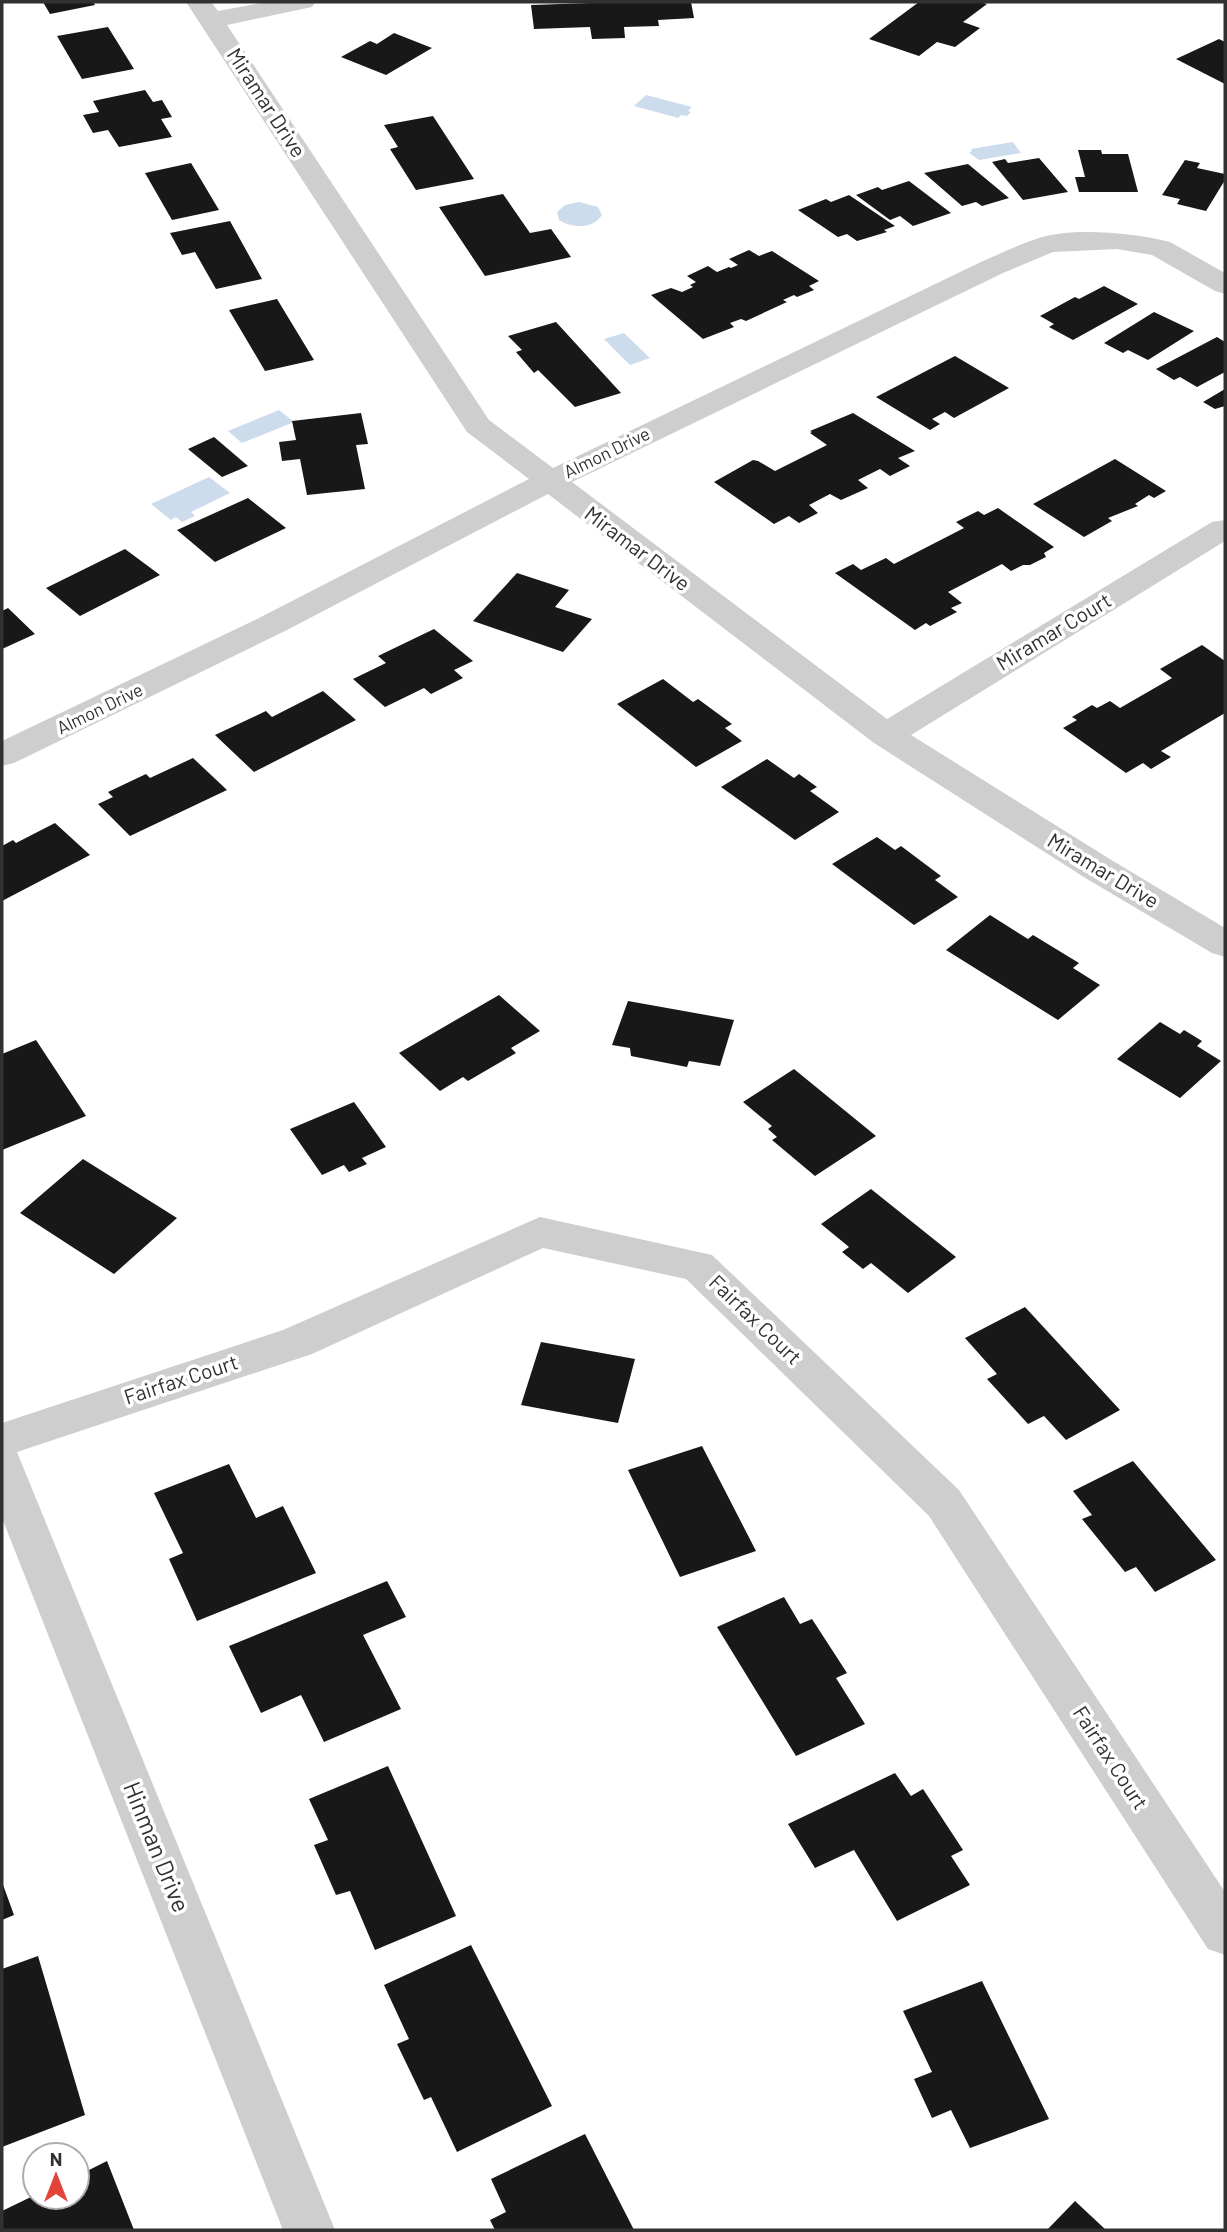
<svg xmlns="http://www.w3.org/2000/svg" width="1227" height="2232" font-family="Barlow,sans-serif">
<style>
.water{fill:#cddcec}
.building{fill:#181818}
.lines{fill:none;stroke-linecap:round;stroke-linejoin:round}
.minor{fill:#cecece;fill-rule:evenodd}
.labels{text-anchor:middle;stroke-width:7;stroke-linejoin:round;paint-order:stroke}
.far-street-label{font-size:18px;fill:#313131;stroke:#fff}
.street-label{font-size:21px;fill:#313131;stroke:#fff}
.near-street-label{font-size:24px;fill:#313131;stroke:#fff}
</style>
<rect width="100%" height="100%" fill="#fff"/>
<path class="water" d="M 646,95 L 692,107 L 688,111 L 691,112 L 687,116 L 681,115 L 678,118 L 634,106 Z
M 1013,142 L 1021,153 L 979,160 L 969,153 L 972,151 L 971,149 Z
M 579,202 L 598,207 L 602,215 C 593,229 573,229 559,220 L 557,212 L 565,205 Z
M 624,333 L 650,358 L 630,365 L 604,339 Z
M 279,410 L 294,422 L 242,443 L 228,431 Z
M 209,477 L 230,493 L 191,512 L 195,516 L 182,522 L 176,517 L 171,520 L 151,504 Z"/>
<path class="building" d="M 43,2 L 93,2 L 95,5 L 50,14 Z
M 620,2 L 691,2 L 694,18 L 658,20 L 659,26 L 624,27 L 625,38 L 592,39 L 590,27 L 534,29 L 531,5 Z
M 919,2 L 980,2 L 987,4 L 963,22 L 980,28 L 955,47 L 937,42 L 919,56 L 869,39 Z
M 108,27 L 134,69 L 82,79 L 57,36 Z
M 394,33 L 432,48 L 386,75 L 341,57 L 370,41 L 377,44 Z
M 1219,39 L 1225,42 L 1225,84 L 1176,59 Z
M 145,90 L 153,102 L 162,100 L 172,117 L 161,119 L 172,137 L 119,147 L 108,130 L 93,133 L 83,115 L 99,112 L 93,101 Z
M 433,116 L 474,179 L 416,190 L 390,149 L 398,147 L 384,125 Z
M 1078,150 L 1101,150 L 1102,154 L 1128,154 L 1138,192 L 1079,192 L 1075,177 L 1085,177 Z
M 1039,158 L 1068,192 L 1023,200 L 992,162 L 1005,159 L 1008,163 Z
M 1185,160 L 1200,163 L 1197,168 L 1225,174 L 1225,180 L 1206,211 L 1177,204 L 1180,199 L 1162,195 Z
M 191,163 L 219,210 L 172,220 L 145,173 Z
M 968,164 L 1009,198 L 982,206 L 976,202 L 962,206 L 924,173 Z
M 909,181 L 951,213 L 913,226 L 900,216 L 890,220 L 856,195 L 878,187 L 882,190 Z
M 503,194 L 530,233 L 551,229 L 571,257 L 485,276 L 439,207 Z
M 849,195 L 895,226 L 884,230 L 887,232 L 857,241 L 847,234 L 838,237 L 798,210 L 826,199 L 831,202 Z
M 230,221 L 262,279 L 216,289 L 195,252 L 182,255 L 170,233 Z
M 749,250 L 759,256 L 772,251 L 819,281 L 809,286 L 814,290 L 797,297 L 794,295 L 783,300 L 787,302 L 746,321 L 741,319 L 730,323 L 734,327 L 703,339 L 651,295 L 671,288 L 682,292 L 693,287 L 690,285 L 696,282 L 687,276 L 708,266 L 717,272 L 729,267 L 731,268 L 738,265 L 729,259 Z
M 1104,286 L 1138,304 L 1073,340 L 1049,327 L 1054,324 L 1040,316 L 1075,297 L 1079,299 Z
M 277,299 L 314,360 L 265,371 L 229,310 Z
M 1154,312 L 1194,331 L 1148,360 L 1128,350 L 1123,353 L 1104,343 Z
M 556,322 L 621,393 L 575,407 L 538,370 L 534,373 L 516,352 L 522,350 L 508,336 Z
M 1217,337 L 1225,342 L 1225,372 L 1197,387 L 1180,377 L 1174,380 L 1156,369 Z
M 955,356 L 1009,388 L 954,418 L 945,412 L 932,419 L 940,424 L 930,430 L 876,397 Z
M 1225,389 L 1225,406 L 1215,409 L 1203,402 Z
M 361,413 L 368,444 L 356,445 L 365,489 L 307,495 L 300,459 L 282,461 L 279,442 L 296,440 L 292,421 Z
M 853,413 L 915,451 L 898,458 L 910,466 L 890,476 L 880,469 L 858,480 L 868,488 L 841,500 L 830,494 L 809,505 L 818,513 L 799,523 L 789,516 L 774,524 L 714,482 L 753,460 L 758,461 L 775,471 L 827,445 L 810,433 L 812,432 L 810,431 Z
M 214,437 L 248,466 L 222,477 L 188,449 Z
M 1115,459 L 1166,491 L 1154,498 L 1149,495 L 1135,504 L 1138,506 L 1108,518 L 1112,521 L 1084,537 L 1033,504 Z
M 248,498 L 286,528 L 215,562 L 177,530 Z
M 998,508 L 1054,547 L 1044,553 L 1046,557 L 1030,565 L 1023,565 L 1011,571 L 1002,564 L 948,592 L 962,603 L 951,608 L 957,612 L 930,626 L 926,623 L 915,630 L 835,573 L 853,564 L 861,570 L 886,558 L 894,564 L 964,528 L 956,522 L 978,511 L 984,515 Z
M 125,549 L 160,575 L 80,616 L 46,588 Z
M 517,573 L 569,590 L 555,607 L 592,619 L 563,652 L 473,621 Z
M 8,608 L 35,634 L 2,649 L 2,611 Z
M 434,629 L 473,661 L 454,670 L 463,678 L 431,694 L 424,688 L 385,707 L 353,679 L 386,663 L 378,656 Z
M 1202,645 L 1225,661 L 1225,713 L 1161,751 L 1171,757 L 1151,769 L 1143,763 L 1126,773 L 1063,728 L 1077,720 L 1072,717 L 1092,705 L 1097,708 L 1110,701 L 1120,708 L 1172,678 L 1160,669 Z
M 663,679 L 693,702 L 698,699 L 732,724 L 725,728 L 742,741 L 696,767 L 617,704 Z
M 323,691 L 356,720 L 254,772 L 215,735 L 266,711 L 272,717 Z
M 193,758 L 227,790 L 130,836 L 98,804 L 113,797 L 108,792 L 146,774 L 150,778 Z
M 767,759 L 794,778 L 799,774 L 817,787 L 810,791 L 839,812 L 795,840 L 721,787 Z
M 55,823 L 90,855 L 2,901 L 2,846 L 13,840 L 16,843 Z
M 877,837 L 895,850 L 901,846 L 941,876 L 935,880 L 958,897 L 914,925 L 832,864 Z
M 990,915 L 1028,939 L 1033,935 L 1079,963 L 1073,968 L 1100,985 L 1058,1020 L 946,950 Z
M 499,995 L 540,1031 L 511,1048 L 516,1053 L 468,1081 L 463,1077 L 440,1091 L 399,1053 Z
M 628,1001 L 734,1020 L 720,1066 L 689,1061 L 687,1067 L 631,1056 L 630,1048 L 612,1045 Z
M 1160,1022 L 1180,1034 L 1184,1030 L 1202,1041 L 1197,1046 L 1221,1061 L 1180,1098 L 1117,1059 Z
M 36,1040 L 86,1116 L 2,1150 L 2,1054 Z
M 794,1069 L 876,1136 L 815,1176 L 772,1140 L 777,1137 L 768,1129 L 772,1126 L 743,1102 Z
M 354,1102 L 386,1147 L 362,1158 L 367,1164 L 349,1172 L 344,1165 L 322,1175 L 290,1129 Z
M 83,1159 L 177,1218 L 114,1274 L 20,1213 Z
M 871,1189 L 956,1257 L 908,1293 L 871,1263 L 863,1269 L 842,1252 L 849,1247 L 821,1224 Z
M 1025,1307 L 1120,1410 L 1066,1440 L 1044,1416 L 1028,1424 L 987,1379 L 997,1374 L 965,1338 Z
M 541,1342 L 635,1359 L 618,1423 L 521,1405 Z
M 702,1446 L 756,1551 L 680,1577 L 628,1470 Z
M 1133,1461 L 1216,1560 L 1155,1592 L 1136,1567 L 1125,1572 L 1082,1519 L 1092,1515 L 1073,1491 Z
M 229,1464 L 256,1518 L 283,1506 L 316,1573 L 197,1621 L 169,1559 L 183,1553 L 154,1493 Z
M 387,1581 L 406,1617 L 363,1635 L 401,1709 L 324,1742 L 301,1695 L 261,1713 L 229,1646 Z
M 784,1597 L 800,1624 L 812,1619 L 847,1673 L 836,1678 L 865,1724 L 796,1756 L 717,1627 Z
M 388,1766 L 456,1916 L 375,1950 L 350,1891 L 336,1895 L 314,1845 L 328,1840 L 309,1799 Z
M 895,1773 L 911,1796 L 923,1789 L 963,1850 L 951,1856 L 970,1885 L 897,1921 L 854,1850 L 815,1868 L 788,1824 Z
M 2,1882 L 14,1915 L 2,1920 Z
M 471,1945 L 552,2106 L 457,2152 L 431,2097 L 424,2100 L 397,2044 L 409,2039 L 384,1985 Z
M 38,1956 L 85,2115 L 2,2147 L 2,1969 Z
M 982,1981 L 1049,2119 L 970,2148 L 951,2110 L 932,2118 L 914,2079 L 932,2072 L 903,2011 Z
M 585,2134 L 634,2230 L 495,2230 L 490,2220 L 506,2212 L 491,2179 Z
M 107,2161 L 134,2230 L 2,2230 L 2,2211 L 35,2195 L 77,2197 L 77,2176 Z
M 1075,2201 L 1106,2230 L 1047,2230 Z"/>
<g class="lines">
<path class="minor" d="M 186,2 L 211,2 L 218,11 L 266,2 L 315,2 L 312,7 L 227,25 L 489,420 L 553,468 L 983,261 C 1002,253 1020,244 1039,238 C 1073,227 1135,233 1170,242 L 1225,273 L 1225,294 L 1215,291 L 1152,255 L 1117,249 L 1053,252 L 1003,273 L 572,482 L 887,719 L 1212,522 L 1225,520 L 1225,541 L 911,735 L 1113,861 L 1225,928 L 1225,957 L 1212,953 L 1087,879 L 874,743 L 548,494 L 283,632 L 14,763 L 2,766 L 2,741 L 259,618 L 529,479 L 467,432 Z
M 540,1217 L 712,1255 L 959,1490 L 1225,1892 L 1225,1955 L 1208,1949 L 929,1516 L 686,1279 L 543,1248 L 312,1354 L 17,1452 L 335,2230 L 283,2230 L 2,1518 L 2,1423 L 283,1330 Z"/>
</g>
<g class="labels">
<g class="far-street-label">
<text transform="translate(607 453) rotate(-26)" y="6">Almon Drive</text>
<text transform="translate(100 709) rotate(-26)" y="6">Almon Drive</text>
</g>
<g class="street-label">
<text transform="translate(266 103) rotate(57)" y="7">Miramar Drive</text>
<text transform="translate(637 549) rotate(37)" y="7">Miramar Drive</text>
<text transform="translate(1054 632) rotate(-31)" y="7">Miramar Court</text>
<text transform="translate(1103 871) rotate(31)" y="7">Miramar Drive</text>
<text transform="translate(755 1320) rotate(44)" y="7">Fairfax Court</text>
<text transform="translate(181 1380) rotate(-18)" y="7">Fairfax Court</text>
<text transform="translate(1110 1758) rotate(57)" y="7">Fairfax Court</text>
</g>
<g class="near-street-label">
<text transform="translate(156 1847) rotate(68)" y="8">Hinman Drive</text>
</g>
</g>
<rect width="1227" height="2232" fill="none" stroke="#313131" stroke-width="7"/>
<g transform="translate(56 2176)"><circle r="33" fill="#ffffff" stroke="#adadad" stroke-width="2"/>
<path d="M0-5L12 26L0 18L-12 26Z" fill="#e1443a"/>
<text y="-10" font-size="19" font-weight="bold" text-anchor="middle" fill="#313131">N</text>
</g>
</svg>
